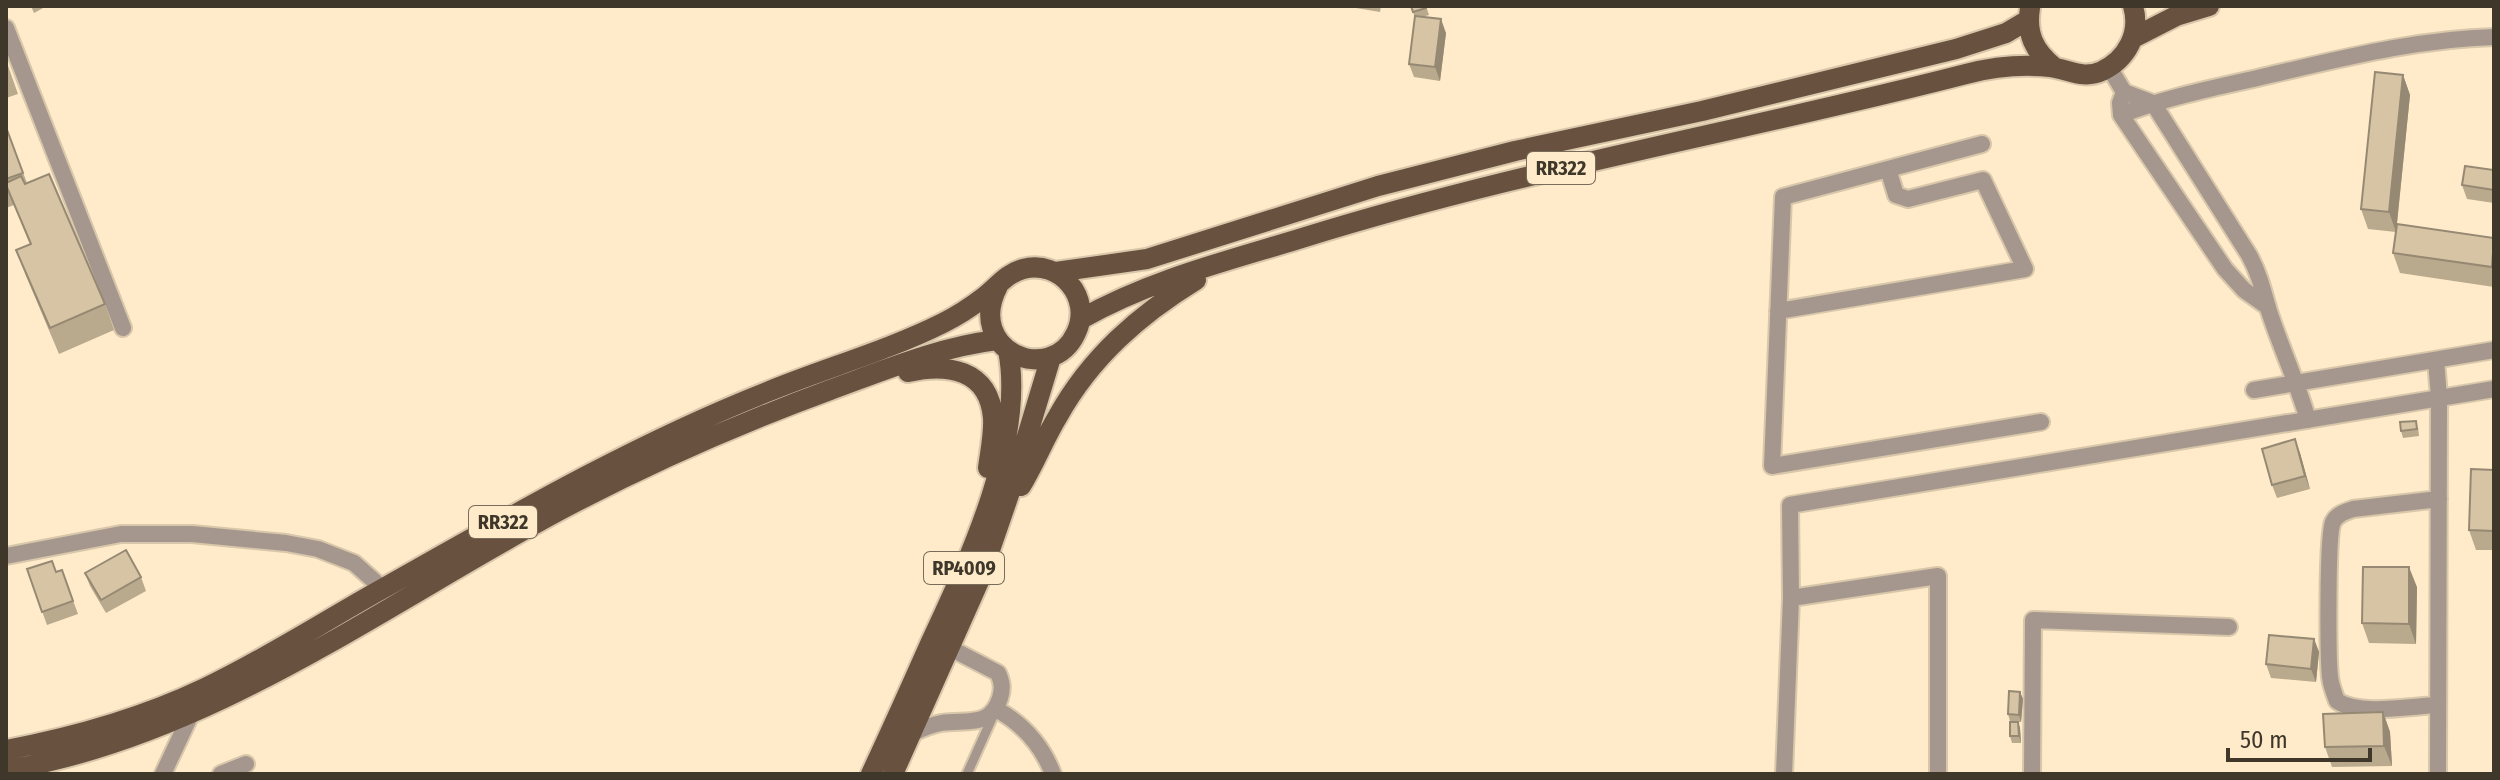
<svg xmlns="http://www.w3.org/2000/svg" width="2500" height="780" font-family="'Fira Sans Condensed',sans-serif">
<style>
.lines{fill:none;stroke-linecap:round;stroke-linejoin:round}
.lane-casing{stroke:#d8c7aa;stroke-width:13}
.street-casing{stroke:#d8c7aa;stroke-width:20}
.primary-casing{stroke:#d8c7aa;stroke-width:24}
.lane{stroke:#a5978d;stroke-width:9}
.street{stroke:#a5978d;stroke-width:16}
.primary{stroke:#68513f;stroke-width:20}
.wall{fill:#b9a98d}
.shaded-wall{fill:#968973}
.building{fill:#d7c4a4;stroke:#968973;stroke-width:2}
.labels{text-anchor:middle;stroke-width:6;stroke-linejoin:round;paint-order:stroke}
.shield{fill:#ffebca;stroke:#786d5a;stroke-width:2}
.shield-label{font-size:20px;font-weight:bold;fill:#3e372a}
</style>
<rect width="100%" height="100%" fill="#ffebca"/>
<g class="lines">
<defs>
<path id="lane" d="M 967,774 L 993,716"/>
<path id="street" d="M 6,28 L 123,328
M 2109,67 L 2124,92 L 2120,103 L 2121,115 L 2225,269 L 2244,290 L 2268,307
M 2124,92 L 2153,103 L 2249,255 C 2259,273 2263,290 2268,308 C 2280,346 2297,381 2308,420
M 2121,115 C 2169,96 2220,87 2270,75 C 2344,58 2418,39 2494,37
M 1982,144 L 1783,197 L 1772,466 L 2041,422
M 1778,311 L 2025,269 L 1983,180 L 1908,199 L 1896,195 L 1888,169
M 2436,360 L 2439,397 L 2438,774
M 2254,390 L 2494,350
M 6,556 L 121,534 L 192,534 L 286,543 L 318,549 L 354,563 L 382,588
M 1791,598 L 1938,576 L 1938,774
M 2438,705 C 2411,706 2360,716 2337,701 C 2334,693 2331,686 2330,677 C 2328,659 2327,534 2333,522 C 2337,514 2345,512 2353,509 L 2439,499
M 996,709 C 1023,724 1042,745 1053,774
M 911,734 C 921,729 930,725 941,723 C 966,719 990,729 1000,698 C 1003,688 1002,682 998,673 L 948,647
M 163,774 L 192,712
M 221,774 L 246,764
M 1784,774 L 1791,598 L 1790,505 L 2494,389
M 2032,774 L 2033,620 L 2229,627"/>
<path id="primary" d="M 2030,8 C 2026,34 2034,51 2054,67
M 2133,38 L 2176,16 L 2209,6
M 1056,272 L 1147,259 L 1378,186 L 1515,151 L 1702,111 L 1956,49 L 2006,33 L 2028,20
M 1081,319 C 1150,280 1227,261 1302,238 C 1520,170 1745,131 1966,74 C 1993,67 2021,64 2050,67 C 2069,69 2082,80 2102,71 C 2127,59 2141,33 2133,6
M 908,372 C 947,363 989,369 993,418 C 994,434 990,452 988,468
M 1021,486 C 1035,463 1044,439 1058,416 C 1091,357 1139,315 1196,280
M 6,750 C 75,737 142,718 205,688 C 266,659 323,622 382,589 C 508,518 633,445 767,392 C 825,368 887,351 943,323 C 957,316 971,307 984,297 C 997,287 1007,273 1023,269 C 1060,259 1093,298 1076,333 C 1051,387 964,351 998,286
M 6,770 C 210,737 387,602 566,507 C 651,462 740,423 830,390 C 885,370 939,347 997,340
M 871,774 C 891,731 910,689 929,646 C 967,564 1026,442 1008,350
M 893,774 L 980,579 L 1012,486 L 1051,357"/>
</defs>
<use href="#lane" class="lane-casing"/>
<use href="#street" class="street-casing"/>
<use href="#primary" class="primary-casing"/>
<use href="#lane" class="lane"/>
<use href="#street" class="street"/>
<use href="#primary" class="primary"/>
</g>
<path class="wall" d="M 31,6 L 45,6 L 45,7 L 34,13 Z
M 1356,6 L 1381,6 L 1380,12 L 1356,8 Z
M 1411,6 L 1426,6 L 1429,15 L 1422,17 L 1446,33 L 1440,81 L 1414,77 L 1409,64 L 1415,18 Z
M 6,60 L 18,94 L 6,98 Z
M 2403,75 L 2410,95 L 2397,224 L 2494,238 L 2494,287 L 2400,273 L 2393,253 L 2396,232 L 2368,229 L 2361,209 Z
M 6,127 L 27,183 L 105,304 L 114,330 L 59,354 L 26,276 L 16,250 L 30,244 L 14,205 L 6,208 Z
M 2494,170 L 2494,203 L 2467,199 L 2462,185 Z
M 2418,427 L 2419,436 L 2403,438 L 2401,431 Z
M 2300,453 L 2310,489 L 2277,498 L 2272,485 Z
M 2494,470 L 2494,550 L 2476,550 L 2469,530 Z
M 27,569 L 56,572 L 62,570 L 78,614 L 47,625 Z
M 85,573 L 141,577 L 146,591 L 106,613 L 90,586 Z
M 2417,587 L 2416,644 L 2369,643 L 2362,623 Z
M 2314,639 L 2319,652 L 2316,682 L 2271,678 L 2266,664 Z
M 2020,692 L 2023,699 L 2021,722 L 2018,722 L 2020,728 L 2021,743 L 2012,743 L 2010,736 L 2018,722 L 2010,721 L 2008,714 Z
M 2383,712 L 2390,732 L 2392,766 L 2332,767 L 2325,747 Z"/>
<path class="shaded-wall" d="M 1441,19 L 1446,33 L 1440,81 L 1435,67 Z
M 2403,75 L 2410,95 L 2396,232 L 2389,212 Z
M 2295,439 L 2300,453 L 2310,489 L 2305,476 Z
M 2409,567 L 2417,587 L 2416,644 L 2409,624 Z
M 2314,639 L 2319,652 L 2316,682 L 2311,669 Z
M 2020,692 L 2023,699 L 2021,722 L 2019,715 Z
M 2383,712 L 2390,732 L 2392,766 L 2384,746 Z
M 2018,722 L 2020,728 L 2021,743 L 2019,736 Z"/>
<path class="building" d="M 1411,6 L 1426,6 L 1426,8 L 1413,12 Z
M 1415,16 L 1441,19 L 1435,67 L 1409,64 Z
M 2375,72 L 2403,75 L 2389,212 L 2361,209 Z
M 6,127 L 23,173 L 6,179 Z
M 2465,166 L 2494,170 L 2494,190 L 2462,185 Z
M 49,174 L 105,304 L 50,328 L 16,250 L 31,244 L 6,185 L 6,183 L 21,176 L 25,184 Z
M 2397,224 L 2494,238 L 2492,267 L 2393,253 Z
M 2416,421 L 2417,429 L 2401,431 L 2400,422 Z
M 2295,439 L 2305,476 L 2272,485 L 2262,449 Z
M 2471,469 L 2494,470 L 2494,531 L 2469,530 Z
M 126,550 L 141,577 L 101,600 L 85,573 Z
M 52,561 L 56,572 L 62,570 L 73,601 L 42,612 L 27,569 Z
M 2363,567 L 2409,567 L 2409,624 L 2362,623 Z
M 2269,635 L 2314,639 L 2311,669 L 2266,664 Z
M 2009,691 L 2020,692 L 2019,715 L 2008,714 Z
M 2383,712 L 2384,746 L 2325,747 L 2323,714 Z
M 2010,722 L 2018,722 L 2019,736 L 2010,736 Z"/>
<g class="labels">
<g class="shield">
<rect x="1527" y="152" width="68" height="32" rx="6"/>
<rect x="469" y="506" width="68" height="32" rx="6"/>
<rect x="924" y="552" width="80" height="32" rx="6"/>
</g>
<g class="shield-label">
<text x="1561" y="175">RR322</text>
<text x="503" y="529">RR322</text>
<text x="964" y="575">RP4009</text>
</g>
</g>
<rect width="2500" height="780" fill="none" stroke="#3e372a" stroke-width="16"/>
<path d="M2228 748v12h142v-12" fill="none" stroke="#3e372a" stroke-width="4"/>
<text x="2240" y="748" font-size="24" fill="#3e372a" stroke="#ffebca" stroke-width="6" paint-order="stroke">50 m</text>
</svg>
